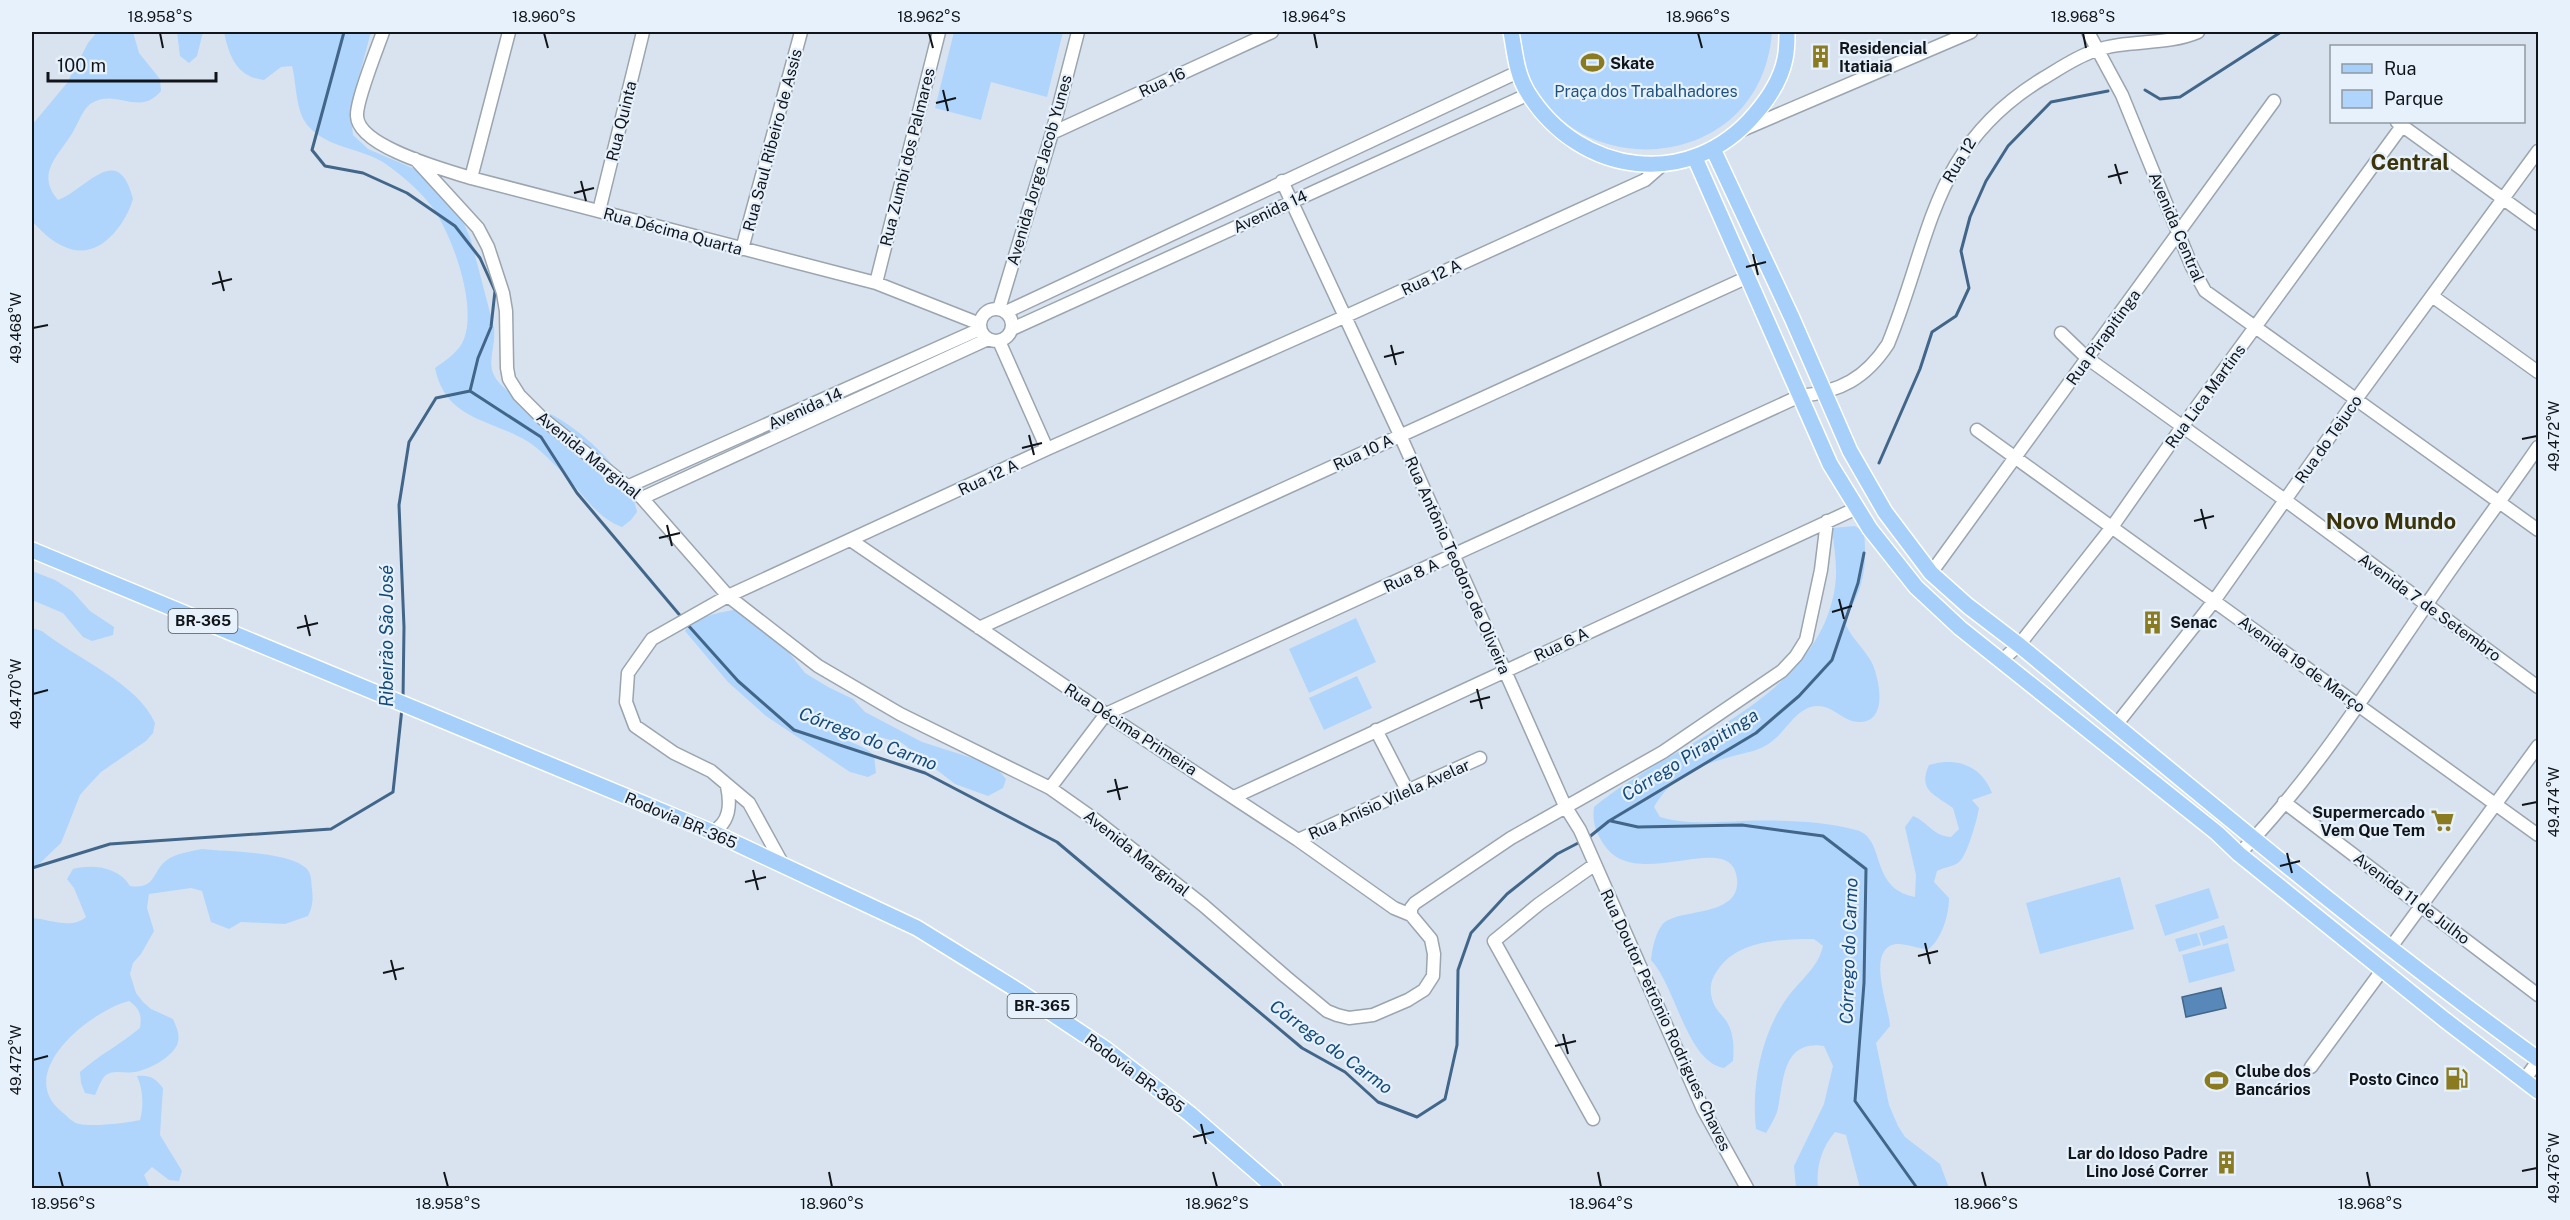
<svg xmlns="http://www.w3.org/2000/svg" width="2570" height="1220" font-family="'Public Sans',sans-serif">
<style>
.green{fill:#afd5fc}
.water{fill:#5788b9;stroke:#426689;stroke-width:1.5}
.lines{fill:none;stroke-linecap:round;stroke-linejoin:round}
.stream{stroke:#426689;stroke-width:3}
.minor-casing{stroke:#9aa5af;stroke-width:15}
.major-casing{stroke:#fff;stroke-width:18}
.minor{stroke:#fff;stroke-width:12}
.major{stroke:#a6d0f9;stroke-width:15}
.ticks{fill:none;stroke:#111519;stroke-width:2}
.labels{text-anchor:middle;stroke-width:4.5;stroke-linejoin:round;paint-order:stroke}
.shield{fill:#e6f1fc;stroke:#51575d;stroke-width:1.5}
.shield-label{font-size:15px;font-weight:bold;fill:#111519}
.poi-label{font-size:16px;font-weight:bold;fill:#111519;stroke:#e6f1fc;text-anchor:start}
.street-label{font-size:16px;fill:#111519;stroke:#e6f1fc}
.park-label{font-size:16px;fill:#1c5282;stroke:#e6f1fc}
.water-label{font-size:18px;font-style:italic;fill:#134a7a;stroke:#e6f1fc}
.district-label{font-size:22px;font-weight:bold;fill:#3c3409;stroke:#e6f1fc}
.neatline{fill:none;stroke:#111519;stroke-width:2}
.ticks-label{font-size:15px;text-anchor:middle;fill:#111519}
</style>
<rect width="100%" height="100%" fill="#d8e3ef"/>
<path class="green" d="M 97,32 L 133,32 L 139,53 L 160,79 L 161,91 C 140,116 119,91 96,101 C 84,105 80,120 74,130 C 61,154 34,172 58,200 C 87,189 118,140 133,199 C 125,226 98,262 65,247 C 52,242 41,231 32,221 L 32,125 L 67,83 L 88,43 Z
M 177,32 L 203,32 L 197,56 L 189,63 L 180,56 Z
M 224,32 L 371,32 L 350,110 L 353,135 L 368,149 L 424,173 L 462,219 L 471,240 L 494,328 C 496,343 488,361 493,373 C 503,396 536,405 556,417 C 587,435 631,475 637,512 L 631,520 L 622,527 C 595,517 581,491 562,472 C 551,461 540,449 527,441 C 488,418 446,420 435,368 C 446,360 459,352 464,339 C 477,305 453,237 433,208 C 421,192 406,179 390,167 C 367,148 330,150 309,127 C 295,112 297,85 292,66 L 281,67 L 264,80 C 236,77 229,55 224,32 Z
M 954,32 L 1063,32 L 1047,97 L 991,82 L 981,120 L 935,108 Z
M 1519,32 L 1772,32 C 1760,190 1530,187 1519,32 Z
M 1855,526 L 1864,532 C 1866,554 1866,572 1858,593 C 1853,605 1848,613 1846,625 C 1852,639 1865,649 1872,663 C 1880,680 1888,723 1859,722 C 1843,722 1833,705 1817,706 C 1796,707 1786,732 1771,742 C 1761,750 1749,752 1737,755 C 1703,764 1672,775 1654,807 L 1660,817 C 1687,825 1715,822 1742,821 C 1779,820 1820,820 1856,830 C 1887,838 1868,888 1915,897 L 1916,875 L 1905,827 L 1913,816 C 1928,822 1933,836 1951,837 L 1959,829 L 1953,808 C 1936,795 1917,791 1929,765 C 1956,757 1981,765 1992,793 L 1972,800 L 1979,808 C 1977,820 1967,856 1959,862 C 1953,867 1944,867 1937,871 L 1934,882 L 1949,898 C 1949,915 1942,938 1929,949 C 1918,949 1905,943 1896,944 C 1865,949 1889,1006 1890,1026 L 1876,1043 L 1889,1105 L 1898,1126 L 1905,1137 L 1940,1164 L 1949,1188 L 1860,1188 L 1846,1135 L 1835,1132 C 1821,1149 1816,1167 1818,1188 L 1796,1188 L 1794,1166 L 1824,1104 L 1833,1066 L 1824,1046 C 1780,1039 1784,1086 1777,1112 C 1774,1120 1770,1126 1766,1133 L 1756,1129 C 1751,1086 1761,1034 1787,998 C 1800,980 1818,968 1823,946 L 1814,939 C 1780,939 1737,940 1717,971 C 1710,981 1709,990 1713,1002 C 1716,1011 1724,1016 1728,1024 C 1734,1035 1734,1049 1733,1061 L 1724,1068 C 1687,1062 1676,987 1651,960 C 1652,950 1655,934 1662,925 C 1676,907 1741,919 1737,879 C 1732,827 1638,893 1605,846 C 1596,833 1592,823 1594,807 C 1672,742 1818,701 1835,587 C 1838,568 1834,547 1832,528 Z
M 32,571 L 55,580 L 72,591 L 90,611 L 114,627 L 113,635 L 92,641 L 83,637 L 63,613 L 32,600 Z
M 737,609 L 773,632 L 805,673 L 828,687 L 853,699 L 865,712 L 922,742 L 994,765 L 1006,779 L 1003,788 L 988,796 L 955,784 L 902,743 L 864,733 L 816,714 C 825,741 856,738 874,755 L 876,773 L 868,777 L 850,772 L 766,716 L 728,682 L 685,631 C 695,616 720,613 737,609 Z
M 1356,618 L 1376,662 L 1309,693 L 1289,649 Z
M 32,628 L 42,631 C 75,658 138,683 155,723 L 153,733 L 146,741 L 101,772 L 87,787 L 80,795 L 61,843 L 38,865 L 32,868 Z
M 1357,676 L 1372,708 L 1324,730 L 1309,698 Z
M 202,849 C 228,852 287,851 306,868 C 312,874 311,881 312,889 C 313,900 313,906 308,916 L 285,924 L 241,922 L 229,929 L 211,922 L 202,891 L 191,888 L 149,894 L 147,908 L 154,931 L 141,954 L 133,963 L 130,974 L 136,993 L 143,1002 L 151,1009 L 173,1019 C 176,1026 180,1034 178,1042 C 175,1056 147,1071 134,1072 C 124,1074 115,1069 106,1075 C 101,1079 98,1089 95,1095 L 85,1093 L 81,1083 L 80,1072 C 99,1055 121,1044 140,1028 C 142,1015 140,1009 129,1001 C 90,1011 13,1073 62,1112 C 66,1115 71,1121 76,1123 C 88,1128 127,1123 140,1120 C 144,1105 143,1090 137,1076 C 150,1075 155,1078 163,1088 L 160,1135 L 182,1171 L 179,1181 L 169,1180 L 152,1167 L 144,1175 L 150,1188 L 32,1188 L 32,918 C 50,919 71,930 86,917 L 74,888 L 67,879 L 73,869 C 94,864 118,867 130,886 C 158,890 151,869 170,858 C 179,853 192,851 202,849 Z
M 2120,877 L 2134,929 L 2040,954 L 2026,903 Z
M 2209,888 L 2219,918 L 2165,936 L 2155,905 Z
M 2224,925 L 2228,938 L 2203,946 L 2199,933 Z
M 2197,933 L 2201,945 L 2179,952 L 2175,939 Z
M 2228,943 L 2235,971 L 2189,983 L 2182,955 Z"/>
<path class="water" d="M 2221,988 L 2226,1008 L 2186,1017 L 2182,997 Z"/>
<g class="lines">
<path class="stream" d="M 344,32 L 312,150 L 325,166 L 363,173 L 407,193 L 455,226 L 480,258 L 495,291 L 491,327 L 478,358 L 470,391
M 2145,90 L 2160,99 L 2180,97 L 2281,32
M 470,391 L 541,437 L 577,493 L 683,619
M 1879,463 L 1920,369 L 1932,332 L 1956,316 L 1969,288 L 1961,251 L 1970,217 L 1986,181 L 2008,146 L 2051,102 L 2108,91
M 687,624 L 738,681 L 794,730 L 925,773 L 1057,842 L 1302,1048 L 1345,1072 L 1378,1102 L 1417,1117 L 1445,1099 L 1457,1045 L 1458,970 L 1471,933 L 1507,894 L 1557,854 L 1582,841
M 403,699 L 404,627 L 399,505 L 409,442 L 436,398 L 470,391
M 1611,821 L 1638,827 L 1742,825 L 1823,836 L 1866,869 L 1864,983 L 1855,1101 L 1917,1188
M 1588,838 L 1609,821 L 1756,733 L 1799,696 L 1832,660 L 1858,583 L 1864,553
M 32,868 L 110,844 L 331,829 L 393,792 L 402,708"/>
<defs>
<path id="minor" d="M 383,32 C 377,49 356,101 357,116 C 358,147 446,170 471,178 L 876,283 L 980,324
M 2088,32 L 2122,95 L 2192,267 L 2205,291 L 2538,530
M 2397,122 L 2538,224
M 1742,130 L 1971,32
M 1052,133 L 1272,32
M 415,159 L 478,228 L 488,247 L 503,293 L 506,311 L 507,368 L 509,379 L 519,395 L 543,419 L 642,498 L 728,596 L 818,666 L 900,714 L 1050,788 L 1094,819 L 1203,905 L 1286,977 L 1327,1011 L 1337,1015 L 1349,1018 L 1373,1015 L 1408,1000 L 1424,990 L 1433,976 L 1434,954 L 1431,939 L 1411,915 L 1411,908 L 1415,903 L 1511,838 L 1663,752 L 1782,671 L 1796,656 L 1806,640 L 1821,570 L 1827,521
M 471,178 L 509,32
M 1282,181 L 1400,435 L 1565,806 L 1580,830 L 1703,1109 L 1747,1188
M 599,211 L 643,32
M 742,249 L 801,32
M 876,283 L 939,32
M 2432,296 L 2538,372
M980 325a16 16 0 1 1 32 0a16 16 0 1 1-32 0Z
M 999,309 L 1052,133 L 1078,32
M 1006,312 L 1518,72
M 1012,329 L 1529,94
M 2061,333 L 2087,358 L 2285,500 L 2538,687
M 999,341 L 1047,449
M 1977,430 L 2538,835
M 629,486 L 980,329
M 642,498 L 988,339
M 852,541 L 1106,714 L 1298,840 L 1394,908 L 1411,915
M 1931,573 L 2274,101
M 979,628 L 1748,277
M 2001,661 L 2019,645 L 2112,527 L 2182,427 L 2402,126
M 2116,725 L 2214,601 L 2357,398 L 2538,151
M 1376,730 L 1407,790
M 1050,788 L 1106,714 L 1800,396 C 1840,392 1866,378 1888,344 C 1932,236 1931,147 2042,79 C 2059,69 2076,57 2094,51 C 2127,39 2165,46 2198,32
M 1234,797 L 1857,508
M 2284,802 L 2538,995
M 712,832 C 730,823 731,805 727,786
M 1298,840 L 1480,758
M 2239,854 C 2311,780 2367,692 2425,607 C 2461,553 2501,501 2538,447
M 782,863 L 749,803 L 711,771 L 674,753 L 635,726 L 626,702 L 628,673 L 652,639 L 728,596 L 1047,449 L 1344,317 L 1645,180 L 1661,166
M 2391,947 L 2538,746
M 2311,1067 L 2383,969
M 2524,1080 L 2538,1061
M 1593,1119 L 1494,941 L 1539,904 L 1594,865"/>
<path id="major" d="M 1511,32 C 1515,52 1516,74 1528,93 C 1580,176 1690,191 1755,114 C 1768,99 1781,79 1785,59 C 1787,50 1787,40 1787,32
M 1713,149 L 1792,318 L 1850,451 L 1885,512 L 1931,573 L 1968,606 L 2019,645 C 2190,786 2359,930 2538,1059
M 1695,158 L 1830,464 L 1870,529 L 1916,587 L 1960,628 L 2217,833 L 2239,854 L 2445,1020 L 2538,1091
M 32,550 L 712,832 L 917,928 L 1017,990 L 1104,1048 L 1190,1114 L 1275,1188"/>
</defs>
<use href="#minor" class="minor-casing"/>
<use href="#major" class="major-casing"/>
<use href="#minor" class="minor"/>
<use href="#major" class="major"/>
</g>
<path class="ticks" d="M 160,33 L 163,48M 544,33 L 548,48M 929,33 L 933,48M 1314,33 L 1317,48M 1698,33 L 1702,48M 2083,33 L 2086,48M 943,90 L 948,111M 936,103 L 956,98M 2115,164 L 2121,184M 2108,177 L 2128,172M 581,181 L 586,201M 574,193 L 594,188M 1753,254 L 1758,275M 1746,267 L 1766,262M 219,271 L 224,291M 212,284 L 232,279M 33,328 L 48,325M 1391,345 L 1396,365M 1384,357 L 1404,352M 1029,435 L 1034,455M 2522,439 L 2537,436M 1022,448 L 1042,443M 2201,509 L 2206,529M 2194,521 L 2214,516M 667,525 L 672,546M 659,538 L 680,533M 1839,599 L 1844,619M 1832,612 L 1852,606M 305,615 L 310,636M 297,628 L 318,623M 1477,689 L 1482,709M 33,694 L 48,690M 1470,702 L 1490,697M 1115,779 L 1120,800M 1107,792 L 1128,787M 2522,805 L 2537,802M 2287,853 L 2292,873M 2280,866 L 2300,861M 753,870 L 758,890M 745,882 L 766,877M 1925,943 L 1930,964M 1918,956 L 1938,951M 391,960 L 396,980M 383,973 L 404,968M 1563,1034 L 1568,1054M 1555,1046 L 1576,1041M 33,1060 L 48,1056M 1201,1124 L 1206,1144M 1193,1137 L 1214,1132M 2522,1171 L 2537,1168M 59,1172 L 63,1187M 444,1172 L 448,1187M 829,1172 L 832,1187M 1213,1172 L 1217,1187M 1598,1172 L 1601,1187M 1982,1172 L 1986,1187M 2367,1172 L 2370,1187"/>
<defs>
<symbol id="building-bare" viewBox="-9 -9 18 18"><path d="M-4-6H4V6H1V3H-1V6H-4ZM-2.5-4.3h1.7v1.8h-1.7ZM.8-4.3h1.7v1.8H.8ZM-2.5-1h1.7V.8h-1.7ZM.8-1h1.7V.8H.8Z" fill="#8a7b20" stroke="#e6f1fc" stroke-width="2.5" paint-order="stroke"/></symbol>
<symbol id="stadium-bare" viewBox="-9 -9 18 18"><path d="M0-5a6.5 5 0 1 0 0 10a6.5 5 0 1 0 0-10ZM-3.5-1.8h7v3.6h-7Z" fill="#8a7b20" stroke="#e6f1fc" stroke-width="2.5" paint-order="stroke"/></symbol>
<symbol id="supermarket-bare" viewBox="-9 -9 18 18"><path d="M-6-5.5h2.5l.6 2H6L4.5 2H-2.5L-4.4-4H-6ZM-1.5 3.2a1.3 1.3 0 1 0 .1 0ZM3 3.2a1.3 1.3 0 1 0 .1 0Z" fill="#8a7b20" stroke="#e6f1fc" stroke-width="2.5" paint-order="stroke"/></symbol>
<symbol id="fuel-bare" viewBox="-9 -9 18 18"><path d="M-5.5-6h7V0h2V4h1.3V-2.5L3-4.5l.8-.8L6-3V5H2.5V1h-1V6h-7ZM-4.2-4.7v3.2H.2V-4.7Z" fill="#8a7b20" stroke="#e6f1fc" stroke-width="2.5" paint-order="stroke"/></symbol>
</defs>
<g fill-rule="evenodd">
<use href="#building-bare" x="1804" y="40" width="33" height="33"/>
<use href="#stadium-bare" x="1576" y="46" width="33" height="33"/>
<use href="#building-bare" x="2136" y="606" width="33" height="33"/>
<use href="#supermarket-bare" x="2426" y="804" width="33" height="33"/>
<use href="#fuel-bare" x="2440" y="1062" width="33" height="33"/>
<use href="#stadium-bare" x="2200" y="1064" width="33" height="33"/>
<use href="#building-bare" x="2210" y="1146" width="33" height="33"/>
</g>
<g class="labels">
<g class="shield">
<rect x="168.5" y="609" width="69" height="24" rx="4.5"/>
<rect x="1007.5" y="994" width="69" height="24" rx="4.5"/>
</g>
<g class="shield-label">
<text x="203" y="626">BR-365</text>
<text x="1042" y="1011">BR-365</text>
</g>
<g class="poi-label">
<text x="1839" y="54">Residencial<tspan x="1839" dy="18">Itatiaia</tspan></text>
<text x="1610" y="69">Skate</text>
<text x="2170" y="628">Senac</text>
<text x="2425" y="818" text-anchor="end">Supermercado<tspan x="2425" dy="18">Vem Que Tem</tspan></text>
<text x="2235" y="1077">Clube dos<tspan x="2235" dy="18">Bancários</tspan></text>
<text x="2439" y="1085" text-anchor="end">Posto Cinco</text>
<text x="2208" y="1159" text-anchor="end">Lar do Idoso Padre<tspan x="2208" dy="18">Lino José Correr</tspan></text>
</g>
<g class="street-label">
<text transform="translate(1162 82) rotate(-25)" y="6">Rua 16</text>
<text transform="translate(621 121) rotate(-76)" y="6">Rua Quinta</text>
<text transform="translate(772 140) rotate(-75)" y="6">Rua Saul Ribeiro de Assis</text>
<text transform="translate(907 157) rotate(-76)" y="6">Rua Zumbi dos Palmares</text>
<text transform="translate(1959 160) rotate(-59)" y="6">Rua 12</text>
<text transform="translate(1039 170) rotate(-74)" y="6">Avenida Jorge Jacob Yunes</text>
<text transform="translate(1270 211) rotate(-25)" y="6">Avenida 14</text>
<text transform="translate(2177 227) rotate(67)" y="6">Avenida Central</text>
<text transform="translate(673 231) rotate(15)" y="6">Rua Décima Quarta</text>
<text transform="translate(1431 277) rotate(-25)" y="6">Rua 12 A</text>
<text transform="translate(2103 337) rotate(-54)" y="6">Rua Pirapitinga</text>
<text transform="translate(2205 396) rotate(-54)" y="6">Rua Lica Martins</text>
<text transform="translate(805 408) rotate(-24)" y="6">Avenida 14</text>
<text transform="translate(2328 439) rotate(-55)" y="6">Rua do Tejuco</text>
<text transform="translate(1363 452) rotate(-25)" y="6">Rua 10 A</text>
<text transform="translate(589 455) rotate(39)" y="6">Avenida Marginal</text>
<text transform="translate(988 477) rotate(-25)" y="6">Rua 12 A</text>
<text transform="translate(1458 565) rotate(66)" y="6">Rua Antônio Teodoro de Oliveira</text>
<text transform="translate(1411 575) rotate(-25)" y="6">Rua 8 A</text>
<text transform="translate(2430 607) rotate(36)" y="6">Avenida 7 de Setembro</text>
<text transform="translate(1561 644) rotate(-25)" y="6">Rua 6 A</text>
<text transform="translate(2302 664) rotate(36)" y="6">Avenida 19 de Março</text>
<text transform="translate(1131 729) rotate(33)" y="6">Rua Décima Primeira</text>
<text transform="translate(1389 799) rotate(-24)" y="6">Rua Anísio Vilela Avelar</text>
<text transform="translate(681 820) rotate(23)" y="6">Rodovia BR-365</text>
<text transform="translate(1137 853) rotate(38)" y="6">Avenida Marginal</text>
<text transform="translate(2412 898) rotate(37)" y="6">Avenida 11 de Julho</text>
<text transform="translate(1666 1020) rotate(65)" y="6">Rua Doutor Petrônio Rodrigues Chaves</text>
<text transform="translate(1135 1073) rotate(37)" y="6">Rodovia BR-365</text>
</g>
<g class="park-label">
<text x="1646" y="97">Praça dos Trabalhadores</text>
</g>
<g class="water-label">
<text transform="translate(387 636) rotate(-90)" y="6">Ribeirão São José</text>
<text transform="translate(868 739) rotate(21)" y="6">Córrego do Carmo</text>
<text transform="translate(1690 755) rotate(-32)" y="6">Córrego Pirapitinga</text>
<text transform="translate(1849 951) rotate(-88)" y="6">Córrego do Carmo</text>
<text transform="translate(1331 1047) rotate(36)" y="6">Córrego do Carmo</text>
</g>
<g class="district-label">
<text x="2410" y="170">Central</text>
<text x="2391" y="529">Novo Mundo</text>
</g>
</g>
<rect width="2570" height="1220" fill="none" stroke="#e6f1fc" stroke-width="66"/>
<rect x="2330" y="45" width="195" height="78" fill="#e6f1fc" stroke="#9199a1" stroke-width="1.5"/>
<rect x="2342" y="64" width="30" height="9" fill="#a6d0f9" stroke="#9199a1" stroke-width="1.5"/>
<text x="2384" y="75" font-size="18" fill="#111519">Rua</text>
<rect x="2342" y="90" width="30" height="18" fill="#afd5fc" stroke="#9199a1" stroke-width="1.5"/>
<text x="2384" y="105" font-size="18" fill="#111519">Parque</text>
<path d="M48 72v9h168v-9" fill="none" stroke="#111519" stroke-width="3"/>
<text x="57" y="72" font-size="18" fill="#111519" stroke="#e6f1fc" stroke-width="4.5" paint-order="stroke">100 m</text>
<rect x="33" y="33" width="2504" height="1154" class="neatline"/>
<g class="ticks-label">
<text x="160" y="22">18.958°S</text>
<text x="544" y="22">18.960°S</text>
<text x="929" y="22">18.962°S</text>
<text x="1314" y="22">18.964°S</text>
<text x="1698" y="22">18.966°S</text>
<text x="2083" y="22">18.968°S</text>
<text transform="translate(16 328) rotate(-90)" y="5">49.468°W</text>
<text transform="translate(2554 436) rotate(-90)" y="5">49.472°W</text>
<text transform="translate(16 694) rotate(-90)" y="5">49.470°W</text>
<text transform="translate(2554 802) rotate(-90)" y="5">49.474°W</text>
<text transform="translate(16 1060) rotate(-90)" y="5">49.472°W</text>
<text transform="translate(2554 1168) rotate(-90)" y="5">49.476°W</text>
<text x="63" y="1209">18.956°S</text>
<text x="448" y="1209">18.958°S</text>
<text x="832" y="1209">18.960°S</text>
<text x="1217" y="1209">18.962°S</text>
<text x="1601" y="1209">18.964°S</text>
<text x="1986" y="1209">18.966°S</text>
<text x="2370" y="1209">18.968°S</text>
</g>
</svg>
